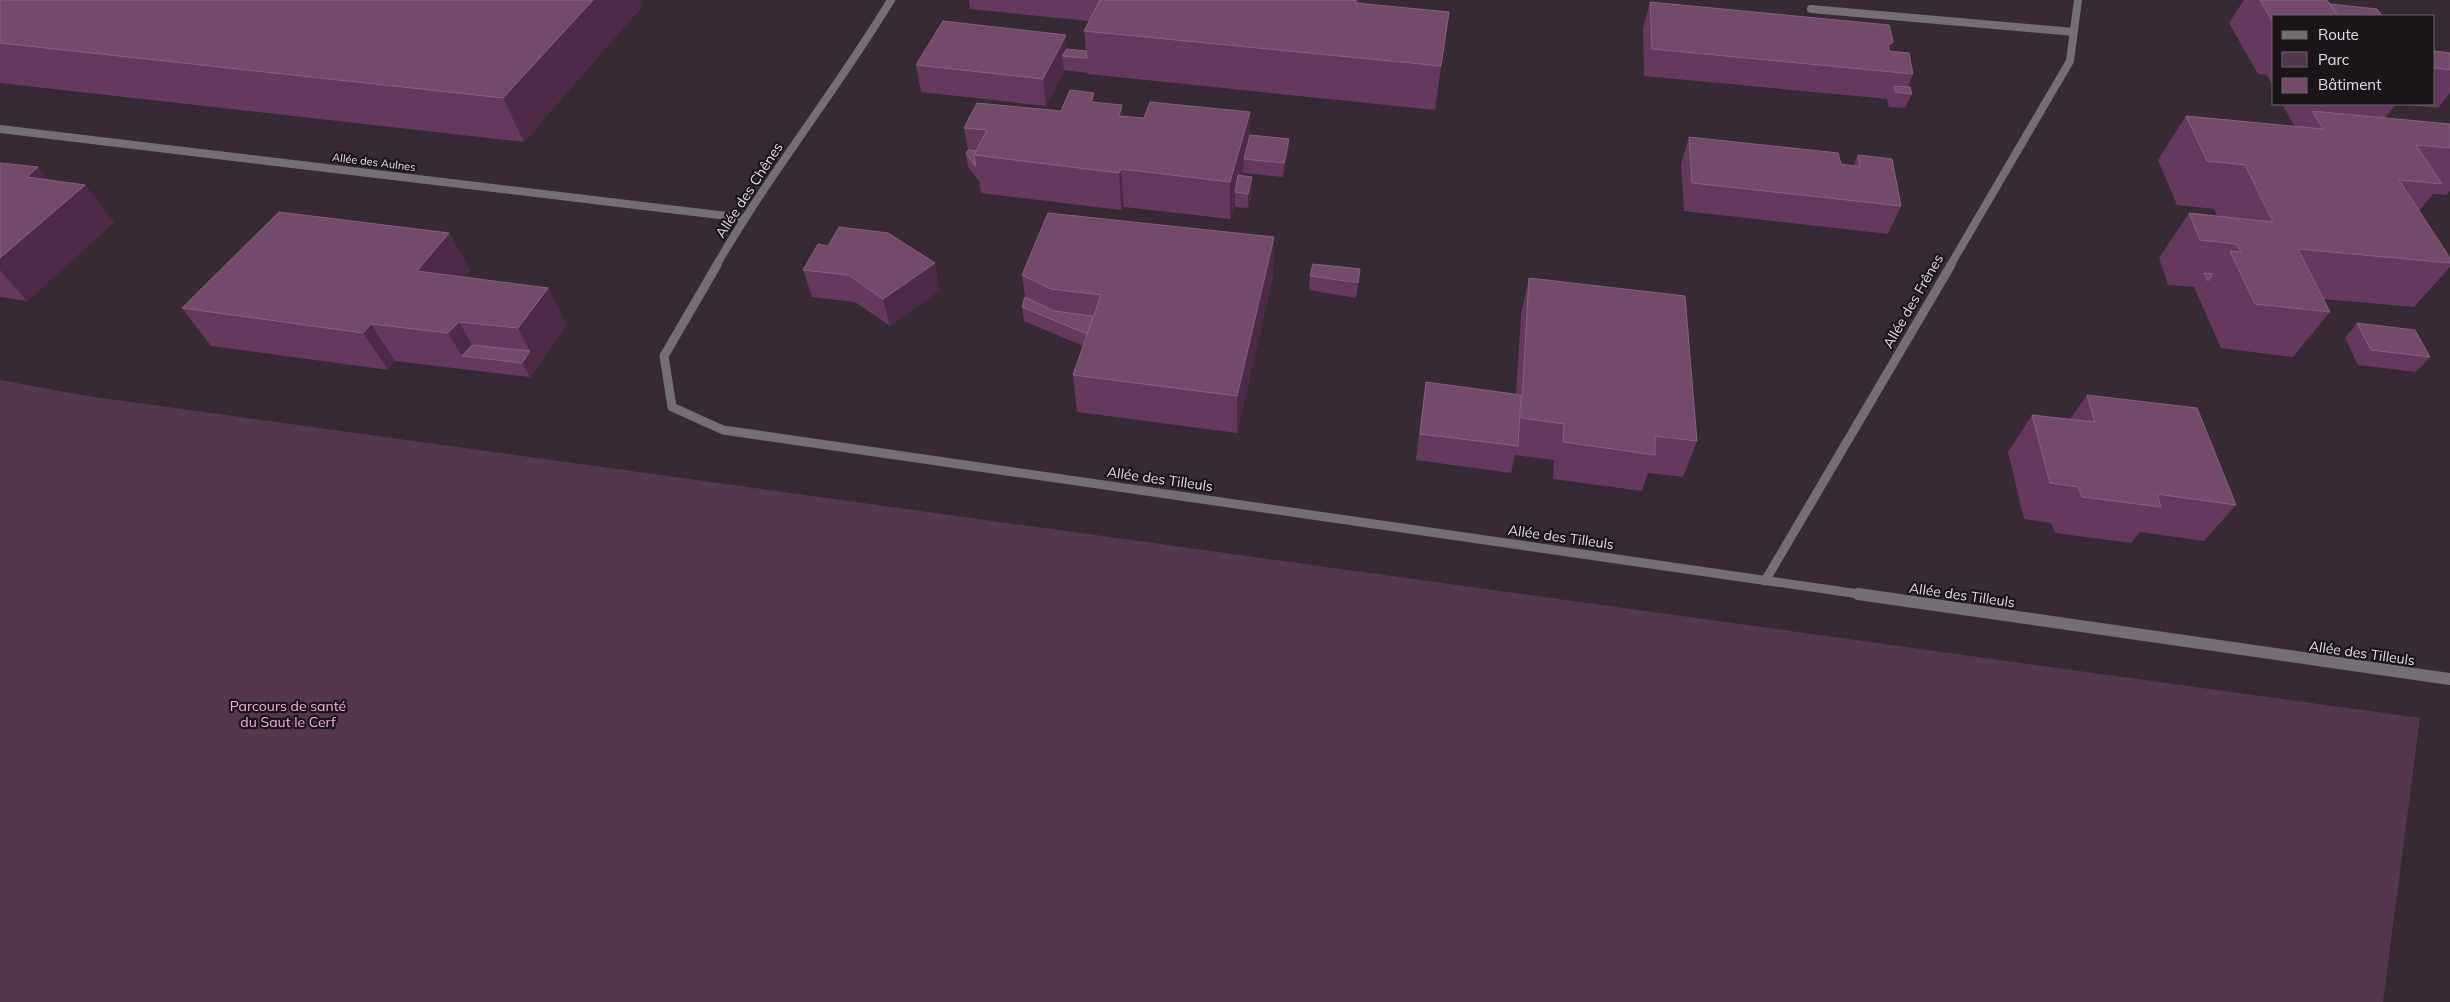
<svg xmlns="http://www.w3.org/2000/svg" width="2450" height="1002" font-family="Mulish,sans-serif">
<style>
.green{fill:#54364f}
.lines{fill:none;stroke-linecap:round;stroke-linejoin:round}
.minor-far2{stroke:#756f74;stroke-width:8}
.minor-far1{stroke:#756f74;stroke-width:9}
.minor{stroke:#756f74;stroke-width:12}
.wall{fill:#65385e}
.shaded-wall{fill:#4d2b48}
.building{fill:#734a6c;stroke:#85617f}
.labels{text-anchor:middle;stroke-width:4.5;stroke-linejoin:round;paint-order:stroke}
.far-street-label{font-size:11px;fill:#e6dde4;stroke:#1b151a}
.street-label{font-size:14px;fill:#e6dde4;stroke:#1b151a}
.park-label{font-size:14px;fill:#faafed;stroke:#1b151a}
</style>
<rect width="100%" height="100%" fill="#372a35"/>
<path class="green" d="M 0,380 L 81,395 L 2420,718 L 2383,1002 L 0,1002 Z"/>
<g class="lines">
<path class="minor-far2" d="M 1811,9 L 2074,32
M 0,129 L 744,218
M 716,266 C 769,174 836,91 891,0
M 1950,266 L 2070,61 L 2078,0"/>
<path class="minor-far1" d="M 717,265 L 664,356 L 672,407 L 723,430 L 1866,595
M 1765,581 L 1951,265"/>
<path class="minor" d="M 1858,594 L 2450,679"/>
</g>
<path class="wall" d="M 0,0 L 642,0 L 644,4 L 524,142 L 0,83 Z
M 969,0 L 1361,0 L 1361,4 L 1449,12 L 1435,110 L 1088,74 L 1088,73 L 1064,70 L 1046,106 L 921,92 L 916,65 L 1068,49 L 1086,51 L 1084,31 L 1089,21 L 970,9 Z
M 2244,0 L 2327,0 L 2330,4 L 2274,16 L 2274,88 L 2267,75 L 2258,74 L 2229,23 Z
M 1650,2 L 1893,42 L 1889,51 L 1913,74 L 1908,87 L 1912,94 L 1905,108 L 1889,107 L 1887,101 L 1888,99 L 1644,76 L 1643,28 Z
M 2434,51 L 2450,53 L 2450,93 L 2438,108 L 2397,104 L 2434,104 Z
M 1095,102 L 1123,116 L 1250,135 L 1289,139 L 1288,153 L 1283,177 L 1243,173 L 1243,172 L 1242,176 L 1252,192 L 1248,208 L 1235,207 L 1235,203 L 1230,219 L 1124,207 L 1121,210 L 981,193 L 979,181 L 968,167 L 966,153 L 968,150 L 964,128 L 1061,111 Z
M 2282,104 L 2395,104 L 2395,105 L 2385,118 L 2450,124 L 2450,191 L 2446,195 L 2433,194 L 2419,211 L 2450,263 L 2450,267 L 2414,307 L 2323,299 L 2330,312 L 2293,357 L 2221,348 L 2194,287 L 2168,285 L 2159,258 L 2189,213 L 2217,216 L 2214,209 L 2177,205 L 2158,160 L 2186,116 L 2295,127 Z
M 1689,137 L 1841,164 L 1853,166 L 1858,155 L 1901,206 L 1888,234 L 1684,211 L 1681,164 Z
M 0,163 L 48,180 L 114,222 L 27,301 L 0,297 Z
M 449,233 L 470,270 L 464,277 L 548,288 L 567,325 L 530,377 L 395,361 L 388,370 L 211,346 L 182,308 Z
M 1274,237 L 1273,275 L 1237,433 L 1077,412 L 1073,375 L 1083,346 L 1024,321 L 1022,307 L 1025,297 L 1022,275 Z
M 828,246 L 940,290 L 890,326 L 855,302 L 812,297 L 803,270 Z
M 1310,276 L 1358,284 L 1356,298 L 1309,290 Z
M 1529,278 L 1697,441 L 1683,477 L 1648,473 L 1642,491 L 1553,479 L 1554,460 L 1515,455 L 1511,473 L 1416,460 L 1422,409 L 1426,382 L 1516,394 L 1521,315 Z
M 2357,323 L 2430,357 L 2416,372 L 2358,365 L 2345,338 Z
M 2087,395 L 2236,505 L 2204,541 L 2140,532 L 2131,543 L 2055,533 L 2051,523 L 2024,519 L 2008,452 L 2032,415 L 2070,419 Z"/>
<path class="shaded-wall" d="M 593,0 L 642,0 L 644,4 L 524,142 L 503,98 Z
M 1356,0 L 1361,0 L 1360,7 L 1356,3 Z
M 1066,35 L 1068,56 L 1062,56 L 1064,70 L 1046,106 L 1043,79 Z
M 1893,42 L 1884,64 L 1888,45 Z
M 1443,55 L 1435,110 L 1441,66 Z
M 1094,93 L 1097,130 L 1091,102 Z
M 1122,105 L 1124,139 L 1119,116 Z
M 1250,112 L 1250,149 L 1244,159 L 1243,172 L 1238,193 L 1235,192 L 1235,203 L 1230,219 L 1230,182 Z
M 1289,139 L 1288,153 L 1283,177 L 1284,163 Z
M 38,167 L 65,201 L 85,185 L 114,222 L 27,301 L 0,270 L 0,258 L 27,177 Z
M 1121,169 L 1124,207 L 1121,210 L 1119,173 Z
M 1252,177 L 1252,192 L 1248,208 L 1248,194 Z
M 449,233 L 470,270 L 439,308 L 417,271 Z
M 1274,237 L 1273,275 L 1237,433 L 1237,396 Z
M 935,263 L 940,290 L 890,326 L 883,299 Z
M 548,288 L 567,325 L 530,377 L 522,363 L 530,351 L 518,328 Z
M 459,322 L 480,358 L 462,356 L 448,333 Z
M 371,324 L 395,361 L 388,370 L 363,333 Z"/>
<path class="building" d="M 0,0 L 593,0 L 503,98 L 0,43 Z
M 1100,0 L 1356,0 L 1356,3 L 1449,12 L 1441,66 L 1084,31 Z
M 2260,0 L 2327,0 L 2338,16 L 2274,16 L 2274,24 Z
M 1650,2 L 1889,25 L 1893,42 L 1888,45 L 1889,51 L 1909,53 L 1913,74 L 1652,49 Z
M 2330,4 L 2377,9 L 2382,16 L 2338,16 Z
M 943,21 L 1066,35 L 1043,79 L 916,65 Z
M 1067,49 L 1086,51 L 1087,58 L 1062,56 Z
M 2434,51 L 2450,53 L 2450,70 L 2434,68 Z
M 1894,86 L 1910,87 L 1912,94 L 1895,92 Z
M 1070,90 L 1094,93 L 1091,102 L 1122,105 L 1119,116 L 1144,118 L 1150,102 L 1250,112 L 1230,182 L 1121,169 L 1119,173 L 974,155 L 987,130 L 964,128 L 977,103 L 1061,111 Z
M 2312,111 L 2450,124 L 2450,148 L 2416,145 L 2442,184 L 2399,180 L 2450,258 L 2450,263 L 2298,249 L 2330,312 L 2255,304 L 2230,251 L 2241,252 L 2236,244 L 2200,240 L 2189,213 L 2273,222 L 2245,165 L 2207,161 L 2186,116 L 2323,129 Z
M 1250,135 L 1289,139 L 1284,163 L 1244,159 Z
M 1689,137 L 1838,153 L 1841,164 L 1860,167 L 1858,155 L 1892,159 L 1901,206 L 1692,183 Z
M 968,150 L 976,151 L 974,155 L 976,167 L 966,153 Z
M 0,163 L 38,167 L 27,177 L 85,185 L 0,258 Z
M 1238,175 L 1252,177 L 1248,194 L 1235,192 Z
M 279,212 L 449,233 L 417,271 L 548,288 L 518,328 L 459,322 L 448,333 L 371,324 L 363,333 L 182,308 Z
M 1048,213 L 1274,237 L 1237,396 L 1073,375 L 1101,295 L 1051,289 L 1022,275 Z
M 839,227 L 888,233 L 935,263 L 883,299 L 848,275 L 803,270 L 818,244 L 828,246 Z
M 1313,264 L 1360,269 L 1358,283 L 1310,276 Z
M 2204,273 L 2213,274 L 2208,281 Z
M 1529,278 L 1685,296 L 1697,441 L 1655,436 L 1655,455 L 1563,442 L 1564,424 L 1521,418 Z
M 1025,297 L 1054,311 L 1093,316 L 1087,334 L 1022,307 Z
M 2357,323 L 2415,330 L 2430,357 L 2371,350 Z
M 472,345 L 530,351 L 522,363 L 462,356 Z
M 1426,382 L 1521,395 L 1518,446 L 1420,434 Z
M 2087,395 L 2197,408 L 2236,505 L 2157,494 L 2161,507 L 2082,497 L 2078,487 L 2050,483 L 2032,415 L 2095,422 Z"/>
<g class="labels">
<g class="far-street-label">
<text transform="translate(374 162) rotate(7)" y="4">Allée des Aulnes</text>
</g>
<g class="street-label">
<text transform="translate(749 190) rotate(-57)" y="5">Allée des Chênes</text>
<text transform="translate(1913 301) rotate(-60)" y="5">Allée des Frênes</text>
<text transform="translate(1160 479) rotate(8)" y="5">Allée des Tilleuls</text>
<text transform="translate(1561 537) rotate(8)" y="5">Allée des Tilleuls</text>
<text transform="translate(1962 595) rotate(8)" y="5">Allée des Tilleuls</text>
<text transform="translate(2362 653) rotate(8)" y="5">Allée des Tilleuls</text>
</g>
<g class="park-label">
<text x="288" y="711">Parcours de santé<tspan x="288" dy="16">du Saut le Cerf</tspan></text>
</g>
</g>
<rect x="2272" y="15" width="162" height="90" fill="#1b151a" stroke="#6c656b"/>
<rect x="2282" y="31" width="25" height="8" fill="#756f74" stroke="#6c656b"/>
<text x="2318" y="40" font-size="15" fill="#e6dde4">Route</text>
<rect x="2282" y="52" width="25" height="15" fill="#54364f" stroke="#6c656b"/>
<text x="2318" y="65" font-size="15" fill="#e6dde4">Parc</text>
<rect x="2282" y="78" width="25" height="15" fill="#734a6c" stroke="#6c656b"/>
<text x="2318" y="90" font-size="15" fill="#e6dde4">Bâtiment</text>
</svg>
